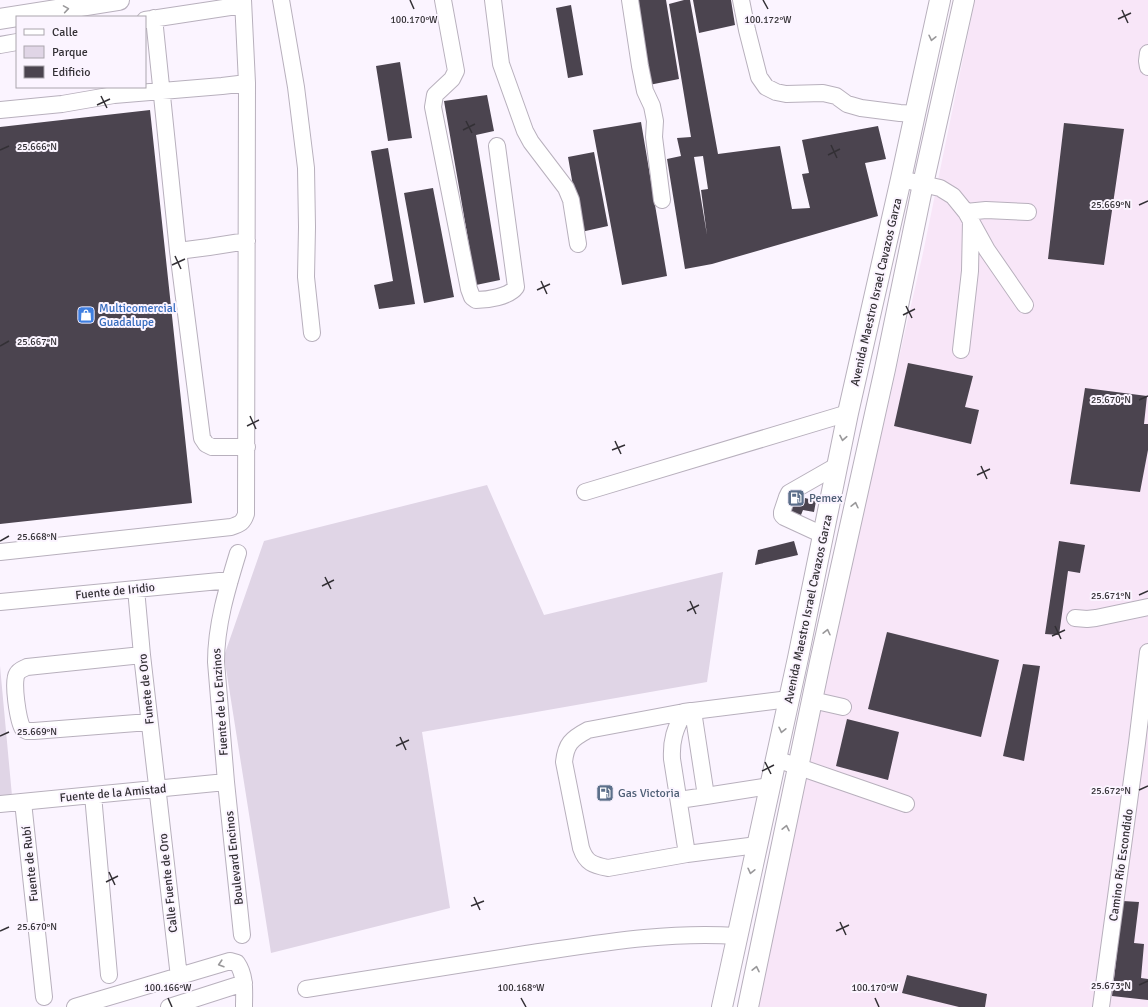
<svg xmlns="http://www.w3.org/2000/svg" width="1148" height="1007" font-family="Signika,sans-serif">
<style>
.industrial{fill:#f8e6f8}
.green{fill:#e0d5e6}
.building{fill:#4b444f;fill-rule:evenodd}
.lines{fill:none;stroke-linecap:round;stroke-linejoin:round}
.minor-casing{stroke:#b8b0bd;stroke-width:18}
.major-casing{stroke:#b8b0bd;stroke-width:22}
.minor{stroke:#fff;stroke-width:16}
.major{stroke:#fff;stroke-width:20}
.oneway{stroke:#99989a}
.ticks{fill:none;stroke:#333035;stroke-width:1.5}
.labels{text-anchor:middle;stroke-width:4;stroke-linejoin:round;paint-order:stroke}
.street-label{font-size:12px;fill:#333035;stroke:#fbf4ff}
.shop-label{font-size:12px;fill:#366cbe;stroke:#fbf4ff;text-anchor:start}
.service-label{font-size:12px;fill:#4e5e75;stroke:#fbf4ff;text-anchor:start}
.ticks-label{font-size:10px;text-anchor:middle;fill:#333035;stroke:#fbf4ff;stroke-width:4;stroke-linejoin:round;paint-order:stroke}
</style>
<rect width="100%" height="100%" fill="#fbf4ff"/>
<path class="industrial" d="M 975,0 L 1148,0 L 1148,1007 L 758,1007 L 852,563 L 923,253 Z"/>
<path class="green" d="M 487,485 L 544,615 L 723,572 L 707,682 L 422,732 L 450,908 L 271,953 L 224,656 L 264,541 Z
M 0,666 L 12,796 L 0,797 Z"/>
<path class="building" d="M 635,0 L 666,0 L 679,79 L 649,85 Z
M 684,0 L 690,0 L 718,154 L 780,146 L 792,209 L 810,208 L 802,174 L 809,173 L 802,140 L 878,126 L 886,159 L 865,163 L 878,216 L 712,264 L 685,269 L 667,159 L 681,156 L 677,138 L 691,137 L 669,4 ZM 703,156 L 708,189 L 701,190 L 707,235 L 694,157 Z
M 693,0 L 731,0 L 735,25 L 699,33 Z
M 571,5 L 583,75 L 568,78 L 556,8 Z
M 400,62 L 412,138 L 388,141 L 376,66 Z
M 487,95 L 494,131 L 476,135 L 500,280 L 476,285 L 444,101 Z
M 150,110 L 192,503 L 0,524 L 0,127 Z
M 641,122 L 667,276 L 622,285 L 593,130 Z
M 1064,123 L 1124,129 L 1104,265 L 1048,259 Z
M 388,148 L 415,304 L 379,309 L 374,285 L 393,281 L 371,151 Z
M 594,152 L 608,226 L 581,232 L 568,157 Z
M 433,188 L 454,297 L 424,303 L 404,193 Z
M 908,363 L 973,376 L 965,407 L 979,410 L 971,444 L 894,426 Z
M 1085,388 L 1147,396 L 1144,424 L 1148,424 L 1148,450 L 1140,492 L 1070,484 Z
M 805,498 L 816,501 L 814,512 L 803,510 L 801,515 L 789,513 L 791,502 L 804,504 Z
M 794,541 L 798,555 L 755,565 L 758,550 Z
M 1059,541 L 1085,545 L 1080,573 L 1068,571 L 1059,635 L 1045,634 Z
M 887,632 L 999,660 L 981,737 L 868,709 Z
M 1023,664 L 1040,666 L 1024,761 L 1003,756 Z
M 847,719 L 899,732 L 888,780 L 836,766 Z
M 1123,901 L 1139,902 L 1134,943 L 1144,944 L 1141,978 L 1148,979 L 1148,1000 L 1112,996 Z
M 907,975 L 987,994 L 985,1007 L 959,1007 L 902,993 Z"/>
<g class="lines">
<defs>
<path id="minor" d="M 281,0 L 296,87 L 306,168 L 307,227 L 306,277 L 312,333
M 443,0 L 456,71 L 452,79 L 435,95 L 433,107 L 469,289 L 472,297 L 476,300 C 487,300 509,297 516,287 L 497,146
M 493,0 L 501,64 L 525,131 L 531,142 L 566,188 L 571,200 L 578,244
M 630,0 L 640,66 L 645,91 L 652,106 L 655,121 L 654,137 L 662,200
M 741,0 L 747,30 L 759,77 L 766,87 L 776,92 L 786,94 L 823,93 L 836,96 L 847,104 L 861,108 L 900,113 L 915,114
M 154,18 L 178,251 L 202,438 L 206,444 L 212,447 L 247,447
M 145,20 L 243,5
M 0,45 L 17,42
M 1148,53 L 1147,61 L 1148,67
M 0,110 L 62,104 L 114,95 L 222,86 L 247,83
M 901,179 L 940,188 L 953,196 L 966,212 L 987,250 L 1025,305
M 966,212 L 986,210 L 1028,212
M 178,251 L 209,247 L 247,241
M 961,350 L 970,271 L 971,221
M 585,492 L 848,413
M 823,535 L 784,517 L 782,515 L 782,512 L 787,497 L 789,493 L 838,465
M 0,552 L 231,527 C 240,524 243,523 246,514 L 247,83 L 243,0
M 238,553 C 227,589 216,625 216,662 L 226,782 L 242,935
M 136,589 L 142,655 L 179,977
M 0,602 L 230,580
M 1075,618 L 1087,619 L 1096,618 L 1148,607
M 142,655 L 27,667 C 23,669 19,670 17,674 C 12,681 18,721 23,729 L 27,731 L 34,731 L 149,722
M 812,700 L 843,707
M 691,711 L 684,712 C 675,729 671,740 672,759 L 687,854 L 757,845
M 684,712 L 588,730 C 571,739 566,744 564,762 L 581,848 C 586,863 593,865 608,868 L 687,854
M 776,759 L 906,804
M 770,786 L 706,796 L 693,711 L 789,699
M 93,795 L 109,975
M 679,800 L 706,796
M 23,802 L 44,997
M 0,804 L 226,782
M 306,989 C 379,977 453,966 526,954 C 595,944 666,931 737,936
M 75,1007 L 230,961 L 237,963 C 246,976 244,992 244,1007
M 169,1007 L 244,983
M 1101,1007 L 1137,743 L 1148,652"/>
<path id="major" d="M 0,19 L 119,0
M 722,1007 L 798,658 L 848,413 L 901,179 L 915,114 L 940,0
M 748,1007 L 820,662 L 885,369 L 923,184 L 964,0"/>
</defs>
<use href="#minor" class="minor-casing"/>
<use href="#major" class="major-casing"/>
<use href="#minor" class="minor"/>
<use href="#major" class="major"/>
</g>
<defs><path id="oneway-chevron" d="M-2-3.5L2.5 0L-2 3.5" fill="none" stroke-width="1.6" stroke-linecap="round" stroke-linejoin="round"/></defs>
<g class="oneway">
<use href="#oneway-chevron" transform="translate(66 9) rotate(-9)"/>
<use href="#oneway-chevron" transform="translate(932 38) rotate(103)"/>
<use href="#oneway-chevron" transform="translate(843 438) rotate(101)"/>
<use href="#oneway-chevron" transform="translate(855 505) rotate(-77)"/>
<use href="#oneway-chevron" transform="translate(827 632) rotate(-77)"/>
<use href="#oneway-chevron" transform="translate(782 730) rotate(103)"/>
<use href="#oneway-chevron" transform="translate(786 828) rotate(-78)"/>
<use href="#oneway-chevron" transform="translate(751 871) rotate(103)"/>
<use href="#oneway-chevron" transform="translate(221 964) rotate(163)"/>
<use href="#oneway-chevron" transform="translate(756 969) rotate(-78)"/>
</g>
<path class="ticks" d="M 410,0 L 414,9M 763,0 L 768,9M 1122,10 L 1128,23M 1118,19 L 1131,13M 101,96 L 107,108M 97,105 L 110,99M 466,121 L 472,133M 463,130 L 475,124M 831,145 L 837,158M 0,150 L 9,146M 828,155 L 840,149M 1139,205 L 1148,201M 175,256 L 181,269M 172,265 L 185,259M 541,281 L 547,294M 537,290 L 550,284M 906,306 L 912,318M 903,315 L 915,309M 0,346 L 9,341M 1139,400 L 1148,396M 250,416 L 256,429M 247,426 L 259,420M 615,441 L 621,454M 612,450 L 625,445M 981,466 L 987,479M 977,475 L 990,469M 0,541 L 9,536M 325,577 L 331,589M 322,586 L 334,580M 1139,595 L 1148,591M 690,601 L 696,614M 687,611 L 699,605M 1055,626 L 1061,639M 1052,636 L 1065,630M 0,736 L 9,732M 400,737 L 406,750M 396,746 L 409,740M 765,762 L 771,774M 762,771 L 774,765M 1139,790 L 1148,786M 109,872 L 115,885M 106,882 L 118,876M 474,897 L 480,910M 471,906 L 484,901M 840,922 L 846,935M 0,931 L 9,927M 836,931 L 849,925M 1139,985 L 1148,981M 168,998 L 172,1007M 521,998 L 526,1007M 875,998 L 879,1007"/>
<defs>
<symbol id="shop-square" viewBox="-11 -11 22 22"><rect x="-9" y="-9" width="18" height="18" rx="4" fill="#3f7fe0" stroke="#fbf4ff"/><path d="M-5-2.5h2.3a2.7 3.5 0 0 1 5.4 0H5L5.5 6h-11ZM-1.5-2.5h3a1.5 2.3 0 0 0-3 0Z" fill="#fff"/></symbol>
<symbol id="fuel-square" viewBox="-11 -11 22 22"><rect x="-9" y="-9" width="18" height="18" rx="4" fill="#5c6f8a" stroke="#fbf4ff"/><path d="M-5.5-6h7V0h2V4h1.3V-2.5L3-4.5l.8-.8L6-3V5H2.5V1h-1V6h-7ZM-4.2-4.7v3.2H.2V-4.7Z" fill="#fff"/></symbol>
</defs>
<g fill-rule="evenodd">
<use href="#shop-square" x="76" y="305" width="20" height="20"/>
<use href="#fuel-square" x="786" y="488" width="20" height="20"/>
<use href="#fuel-square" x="595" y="783" width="20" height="20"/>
</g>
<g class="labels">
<g class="street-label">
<text transform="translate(876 292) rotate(-77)" y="4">Avenida Maestro Israel Cavazos Garza</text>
<text transform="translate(115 591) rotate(-6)" y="4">Fuente de Iridio</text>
<text transform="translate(808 609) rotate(-78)" y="4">Avenida Maestro Israel Cavazos Garza</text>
<text transform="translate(146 689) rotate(-96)" y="4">Funete de Oro</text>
<text transform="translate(220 702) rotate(-94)" y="4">Fuente de Lo Enzinos</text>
<text transform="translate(113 793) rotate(-5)" y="4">Fuente de la Amistad</text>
<text transform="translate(234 858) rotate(-96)" y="4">Boulevard Encinos</text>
<text transform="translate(30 864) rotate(-96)" y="4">Fuente de Rubí</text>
<text transform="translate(1121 865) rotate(-82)" y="4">Camino Río Escondido</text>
<text transform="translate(168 883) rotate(-96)" y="4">Calle Fuente de Oro</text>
</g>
<g class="shop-label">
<text x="99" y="312">Multicomercial<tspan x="99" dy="14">Guadalupe</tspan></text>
</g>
<g class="service-label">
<text x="809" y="502">Pemex</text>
<text x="618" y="797">Gas Victoria</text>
</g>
</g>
<g class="ticks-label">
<text x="414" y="23">100.170°W</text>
<text x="768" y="23">100.172°W</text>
<text x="37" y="150">25.666°N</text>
<text x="1111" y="208">25.669°N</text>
<text x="37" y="345">25.667°N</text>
<text x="1111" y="403">25.670°N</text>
<text x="37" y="540">25.668°N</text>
<text x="1111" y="599">25.671°N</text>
<text x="37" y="735">25.669°N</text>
<text x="1111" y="794">25.672°N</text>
<text x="37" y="930">25.670°N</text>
<text x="1111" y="989">25.673°N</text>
<text x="521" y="991">100.168°W</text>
<text x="875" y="991">100.170°W</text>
<text x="168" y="991">100.166°W</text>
</g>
<rect x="16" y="16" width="130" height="72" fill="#fbf4ff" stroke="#aba6ae"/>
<rect x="24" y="29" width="20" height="6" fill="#ffffff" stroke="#aba6ae"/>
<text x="52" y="36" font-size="12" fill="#333035">Calle</text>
<rect x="24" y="46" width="20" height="12" fill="#e0d5e6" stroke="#aba6ae"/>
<text x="52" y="56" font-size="12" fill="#333035">Parque</text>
<rect x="24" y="66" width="20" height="12" fill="#4b444f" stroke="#aba6ae"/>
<text x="52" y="76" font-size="12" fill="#333035">Edificio</text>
</svg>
